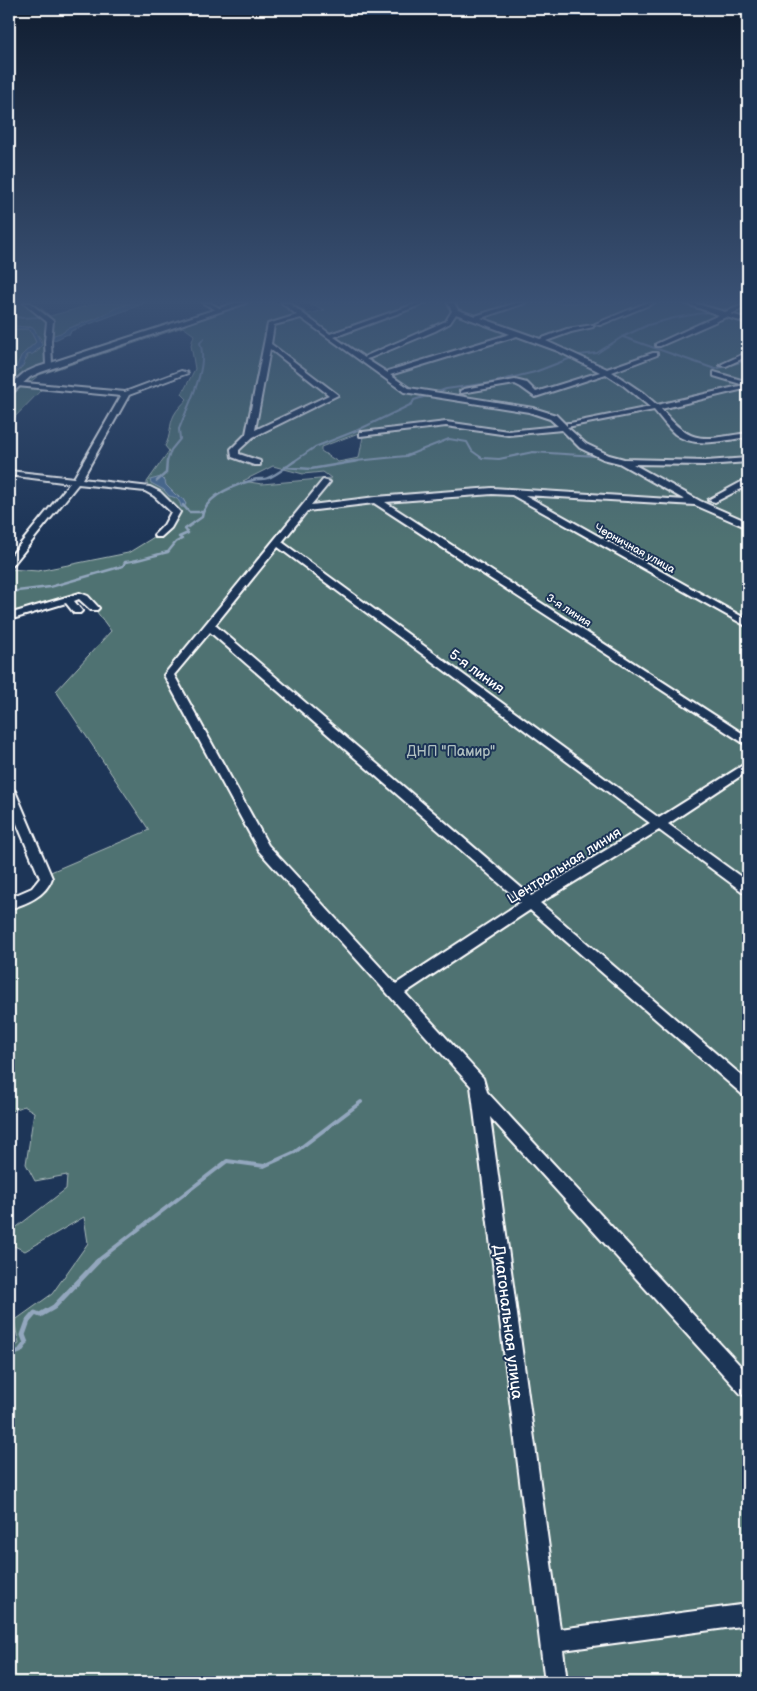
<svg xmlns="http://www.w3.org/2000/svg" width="757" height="1691" font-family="'Balsamiq Sans',sans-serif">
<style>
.green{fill:#507272;stroke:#a8b8b8;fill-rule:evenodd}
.water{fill:#4b6d92;stroke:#93a7be}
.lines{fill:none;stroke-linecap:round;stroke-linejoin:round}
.stream-far3{stroke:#93a7be;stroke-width:2}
.stream-far2{stroke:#93a7be;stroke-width:2.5}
.stream-far1{stroke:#93a7be;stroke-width:4}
.stream{stroke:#93a7be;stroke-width:5}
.minor-casing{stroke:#fff;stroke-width:4}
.tertiary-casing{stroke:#fff;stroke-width:4}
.minor{fill:#1d3557;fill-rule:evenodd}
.tertiary{fill:#1d3557;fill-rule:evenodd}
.labels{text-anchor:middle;stroke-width:4;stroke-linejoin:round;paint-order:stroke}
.far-street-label{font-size:11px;fill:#fff;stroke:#1d3557}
.street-label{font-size:14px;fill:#fff;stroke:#1d3557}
.park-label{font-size:14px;fill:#b0c0c0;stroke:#1d3557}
.near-street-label{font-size:16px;fill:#fff;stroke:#1d3557}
</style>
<rect width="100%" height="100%" fill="#1d3557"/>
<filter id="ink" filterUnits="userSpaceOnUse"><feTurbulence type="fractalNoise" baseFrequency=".02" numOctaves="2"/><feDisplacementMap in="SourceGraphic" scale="10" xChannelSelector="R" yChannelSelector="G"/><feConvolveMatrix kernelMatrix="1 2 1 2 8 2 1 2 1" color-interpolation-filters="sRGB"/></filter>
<g filter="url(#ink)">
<path class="green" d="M 9,303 L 27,303 L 34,309 L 41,308 L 50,316 L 98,303 L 132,303 L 116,308 L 96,319 L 76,325 L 64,332 L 53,336 L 51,340 L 54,364 L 242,303 L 293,303 L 308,314 L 325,310 L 307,303 L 748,303 L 748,1682 L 9,1682 L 9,1349 L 19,1344 L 14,1321 L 52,1294 L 88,1243 L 84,1217 L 25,1251 L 12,1245 L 9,1233 L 66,1189 L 67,1175 L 35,1181 L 26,1164 L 34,1112 L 24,1106 L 9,1112 L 9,904 L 40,889 L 46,874 L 149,830 L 56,691 L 111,631 L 94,608 L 80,596 L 9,617 L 9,569 L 38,571 L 128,553 L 159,534 L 176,512 L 147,489 L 147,482 L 169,451 L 165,446 C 171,436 169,425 174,415 C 177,409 183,404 187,399 L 182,394 L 195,369 L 191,345 L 194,335 L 183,327 L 39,375 L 28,384 L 45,386 L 9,423 L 9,378 L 18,372 L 28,357 L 27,355 L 37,352 L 42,345 L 41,339 L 31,327 L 9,327 ZM 364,431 L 359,458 L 338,462 L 321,451 L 321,447 ZM 273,466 L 303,474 L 323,472 L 331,478 L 262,484 L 243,481 Z
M 9,329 L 28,329 L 32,334 L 36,342 L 21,356 L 17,368 L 9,374 L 9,354 L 11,352 L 9,348 Z"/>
<path class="water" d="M 132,303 L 145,303 L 71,331 L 70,334 C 64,334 57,341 51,340 L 54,335 L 64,332 L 66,329 L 96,319 L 116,308 Z
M 16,326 L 34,328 L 42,345 L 33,354 L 27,355 L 23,366 L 9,378 L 9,372 L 16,368 L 21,356 L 36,342 L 32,334 L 28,329 L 9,329 L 9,327 Z
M 161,477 L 165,481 L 166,485 L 176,495 L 183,499 L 186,504 L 184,507 L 181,507 C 180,500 176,497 169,496 L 164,490 L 151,483 L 150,480 Z"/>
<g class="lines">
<path class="stream-far3" d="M 9,315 L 22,318 L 39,317
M 623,337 L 715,369 L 748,360
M 435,393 L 446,389 L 490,383 L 535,372 L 579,355 L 597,353 L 622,337 L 648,325 L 674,318 L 738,307
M 167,462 L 171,450 L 180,439 L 179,429 C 188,405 209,367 200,343 L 204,338
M 293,462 L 315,447 L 358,430 L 412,404 L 414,400 L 430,395
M 346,462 L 406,456 L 449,439 L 467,442 L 472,451 L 482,458 L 499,459 L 533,452 L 596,456"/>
<path class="stream-far2" d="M 285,467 L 311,469 L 358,461
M 157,481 L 166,473 L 167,461
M 183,505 L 189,512 L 202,512
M 9,592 L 50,587 L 123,566 L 125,562 C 140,561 153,555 168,552 L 176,542 L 182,539 L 179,537 L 188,533 L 185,529 L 202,517 C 205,496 235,485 253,480 C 258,478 264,480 268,478 C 277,475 287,466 295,461"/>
<path class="stream-far1" d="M 96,1262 L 227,1161 L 264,1166 L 295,1152 L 361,1102"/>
<path class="stream" d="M 10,1355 L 20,1351 L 26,1343 L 23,1335 L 28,1321 L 35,1313 L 40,1315 L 54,1307 L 98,1261"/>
<defs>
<path id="minor" d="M 24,303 L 30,303 L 53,321 L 51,341 L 52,366 L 46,365 L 45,341 L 47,322 Z
M 203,303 L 210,303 L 223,310 L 218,311 Z
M 282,303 L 289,303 L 330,334 L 418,303 L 426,303 L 334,337 L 365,358 L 366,356 L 446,321 L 452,311 L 448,303 L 454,303 L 458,310 L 475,316 L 516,303 L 525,303 L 481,318 L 540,339 L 567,329 L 593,325 L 593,327 L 571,332 L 546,341 L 607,369 L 653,353 L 657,353 L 657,355 L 612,372 L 643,393 L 657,405 L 744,385 L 714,376 L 714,372 L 748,382 L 748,388 L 661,409 C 693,447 702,439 748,433 L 748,437 C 725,440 695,449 675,434 C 667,427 661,418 654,410 L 567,427 L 586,444 L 609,455 L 624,459 L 706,461 L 748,458 L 748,462 L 706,465 L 633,464 L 700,501 L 748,522 L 748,528 L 695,505 L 525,495 L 748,620 L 748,627 L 512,495 L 492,494 L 385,502 L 748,737 L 748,746 L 374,503 L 307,511 L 282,542 L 659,818 L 748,762 L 748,771 L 668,824 L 748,882 L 748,894 L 743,892 L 659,830 L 540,903 L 748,1081 L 748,1097 L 743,1095 L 530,910 L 405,993 L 483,1078 L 487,1092 L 748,1374 L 748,1396 L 741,1394 L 490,1117 L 560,1629 L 748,1604 L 748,1625 L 563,1650 L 567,1682 L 545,1682 L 471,1086 L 259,851 L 164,675 L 323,480 L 330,482 L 311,505 L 376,497 L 492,488 L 685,500 L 619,463 L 603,459 L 580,448 L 562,430 L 508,435 L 446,426 L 360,436 L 360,432 L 363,432 L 446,422 L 508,431 L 558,426 L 550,419 L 529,412 L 404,392 L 301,318 L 274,325 L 271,344 L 338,395 L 253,437 L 239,450 L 239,454 L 260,461 L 260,465 L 254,465 L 232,457 L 231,449 L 246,434 L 268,324 L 297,315 ZM 456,314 L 510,334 L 388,371 L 388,373 L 366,359 L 370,358 L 435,331 L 450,323 ZM 517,336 L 558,351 L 600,372 L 536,392 L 527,383 L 515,380 L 464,389 L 460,391 L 461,393 L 515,384 L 521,387 L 535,397 L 606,374 L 623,385 L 650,407 L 570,423 L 567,423 L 567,426 L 556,415 L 533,408 L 409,388 L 390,375 ZM 270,349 L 329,395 L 255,430 ZM 278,547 L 650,823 L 531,896 L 215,625 ZM 210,632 L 521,902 L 396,984 L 268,845 L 174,675 Z
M 646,303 L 654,303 L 600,325 L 595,324 Z
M 684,303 L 693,303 L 725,312 L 748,303 L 748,306 L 731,314 L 748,319 L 748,323 L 726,317 L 660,346 L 656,346 L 656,344 L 719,315 Z
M 748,352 L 748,356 L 726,366 L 720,365 Z
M 181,371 L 188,373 L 129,395 L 82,479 L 150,487 L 160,492 L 180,512 L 171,528 L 161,537 L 155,537 L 154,535 L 164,525 L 171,512 L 154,496 L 145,491 L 78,484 L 12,566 L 9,567 L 9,558 L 70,483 L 9,475 L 9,471 L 74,478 L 121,396 L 17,386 L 14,386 L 14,382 L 125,392 Z
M 745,480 L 748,480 L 748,485 L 715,502 L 708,500 Z
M 80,593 L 88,596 L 99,608 L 97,610 L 91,610 L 79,599 L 74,601 L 82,611 L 80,613 L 74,613 L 66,603 L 9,620 L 9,614 Z
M 9,787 L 15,791 L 52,878 C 46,896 26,904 9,909 L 9,898 L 32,888 L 40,878 L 9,805 Z"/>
<path id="tertiary" d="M 235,303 L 246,303 L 41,372 L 30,377 L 12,393 L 9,394 L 9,386 L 24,373 L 35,368 Z"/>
</defs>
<use href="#minor" class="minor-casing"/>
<use href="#tertiary" class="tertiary-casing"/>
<use href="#minor" class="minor"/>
<use href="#tertiary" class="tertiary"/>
</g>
</g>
<linearGradient id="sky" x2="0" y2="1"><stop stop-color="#101d30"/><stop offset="0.56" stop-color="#3a5174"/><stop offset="1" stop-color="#3a5174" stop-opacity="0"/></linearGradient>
<rect width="757" height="539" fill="url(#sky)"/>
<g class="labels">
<g class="far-street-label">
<text transform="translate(635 548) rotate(29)" y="4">Черничная улица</text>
<text transform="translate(569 610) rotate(33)" y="4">3-я линия</text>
</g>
<g class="street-label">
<text transform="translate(477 671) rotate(36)" y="5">5-я линия</text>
<text transform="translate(564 865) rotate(-32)" y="5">Центральная линия</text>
</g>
<g class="park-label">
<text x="451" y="756">ДНП "Памир"</text>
</g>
<g class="near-street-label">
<text transform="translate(509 1322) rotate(83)" y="6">Диагональная улица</text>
</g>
</g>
<rect width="757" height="1691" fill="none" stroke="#1d3557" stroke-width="30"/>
<rect x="15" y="15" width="727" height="1661" fill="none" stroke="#fff" stroke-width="2" filter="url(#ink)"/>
</svg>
